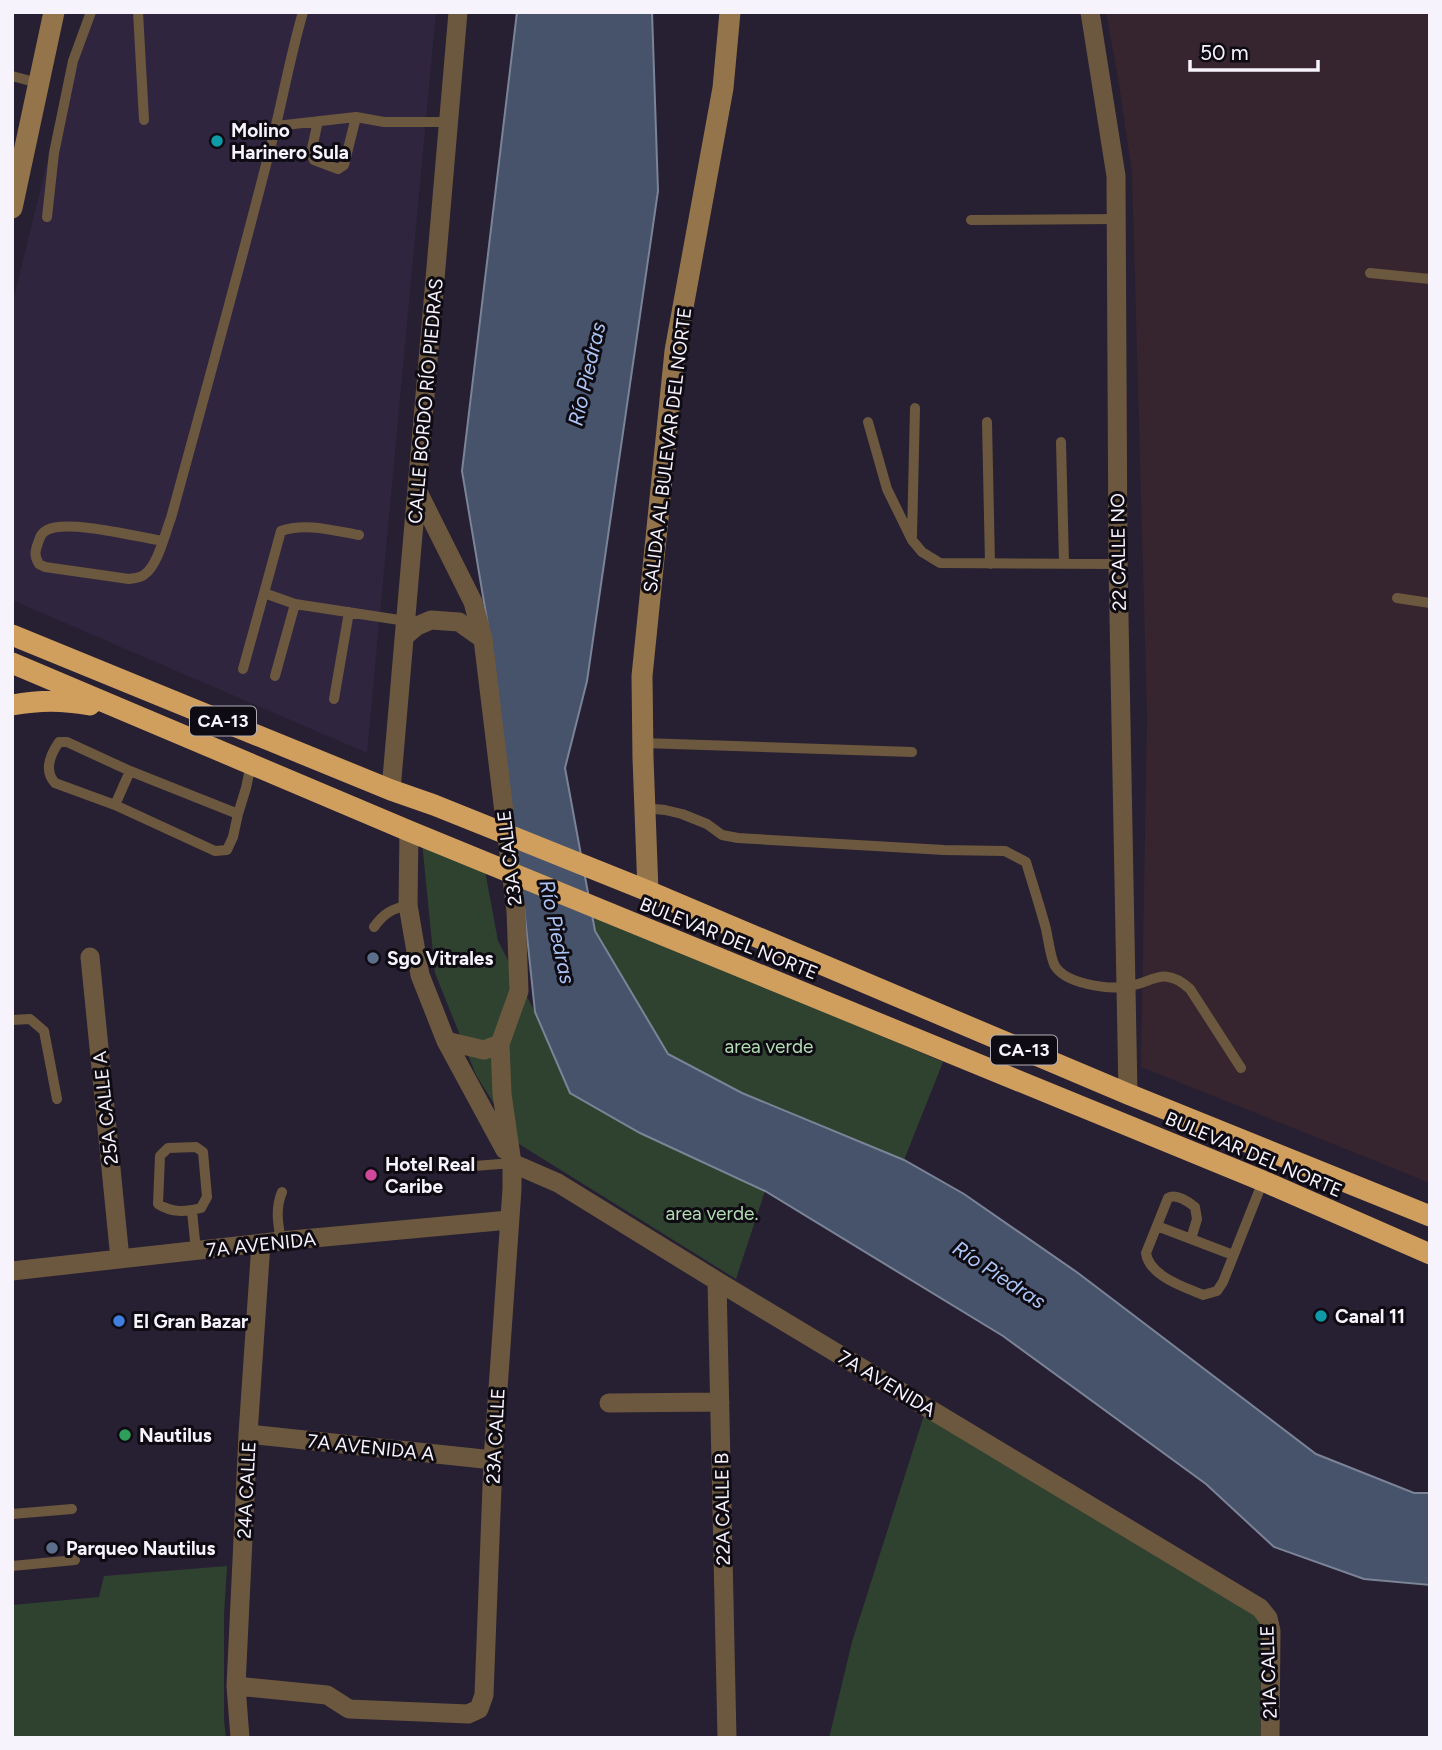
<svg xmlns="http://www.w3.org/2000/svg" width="1442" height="1750" font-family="Figtree,sans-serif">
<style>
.commercial{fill:#36252f}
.built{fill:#30253e}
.green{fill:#2f4230}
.water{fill:#46536b;stroke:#7b8397;stroke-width:2}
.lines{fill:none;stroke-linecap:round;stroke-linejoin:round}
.lane{stroke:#6c583e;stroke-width:10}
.street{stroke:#6c583e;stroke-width:19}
.secondary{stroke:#94754b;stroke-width:21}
.highway{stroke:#d09f5d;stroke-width:21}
.culture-dot{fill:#0f9aa8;stroke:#0f0b13;stroke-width:2.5}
.service-dot{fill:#5c6f8a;stroke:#0f0b13;stroke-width:2.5}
.hotel-dot{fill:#d1479c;stroke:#0f0b13;stroke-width:2.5}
.shop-dot{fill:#3f7fe0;stroke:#0f0b13;stroke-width:2.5}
.leisure-dot{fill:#2e9e5b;stroke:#0f0b13;stroke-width:2.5}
.labels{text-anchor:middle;stroke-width:6;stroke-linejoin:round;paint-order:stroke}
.shield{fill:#0f0b13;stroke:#b1adb7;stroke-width:2}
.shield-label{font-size:18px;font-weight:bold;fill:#f7f3fd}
.poi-label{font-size:19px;font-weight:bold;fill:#f7f3fd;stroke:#0f0b13;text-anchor:start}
.street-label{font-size:19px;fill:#f7f3fd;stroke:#0f0b13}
.park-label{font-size:19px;fill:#b2ddb3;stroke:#0f0b13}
.water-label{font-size:21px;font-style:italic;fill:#acc5f5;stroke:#0f0b13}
</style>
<rect width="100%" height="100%" fill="#271f32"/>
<path class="commercial" d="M 1106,12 L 1430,12 L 1430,1183 L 1141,1067 L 1147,715 L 1132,173 L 1119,84 Z"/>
<path class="built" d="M 84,12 L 436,12 L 367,753 L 12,600 L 12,305 Z"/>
<path class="green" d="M 422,842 L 485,871 L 498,941 L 535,1012 L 570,1093 L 640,1133 L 765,1191 L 736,1279 L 519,1144 L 476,1075 L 435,973 Z
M 591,913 L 943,1062 L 904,1160 L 742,1093 L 668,1054 L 595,931 Z
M 926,1409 L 1262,1616 L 1260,1738 L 829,1738 L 852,1642 Z
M 227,1566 L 224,1615 L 224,1720 L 226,1738 L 12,1738 L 12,1605 L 99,1597 L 104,1576 Z"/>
<path class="water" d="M 517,12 L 652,12 L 658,191 L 587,681 L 565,768 L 595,931 L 668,1054 L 742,1093 L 904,1160 L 964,1194 L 1078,1273 L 1316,1454 L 1414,1493 L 1430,1493 L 1430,1585 L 1364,1579 L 1274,1547 L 1206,1484 L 1003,1336 L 765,1191 L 640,1133 L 570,1093 L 535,1012 L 524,907 L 487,620 L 462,471 Z"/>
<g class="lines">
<path class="lane" d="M 138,12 L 144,120
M 12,76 L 38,83
M 318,121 L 311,153 L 314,160 L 338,169 L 344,165 L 356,117
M 276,126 L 356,117 L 384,122 L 449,122
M 47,217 L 54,153 L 73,61 L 91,12
M 971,220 L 1117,219
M 1370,273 L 1430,279
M 868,422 L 887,489 L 912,540 L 922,552 L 940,563 L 1118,564
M 987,422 L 990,564
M 1061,442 L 1064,563
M 912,536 L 915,408
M 163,541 C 138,537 67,519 47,530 C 41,533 40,537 38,543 C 35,551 34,556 39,564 L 45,567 L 129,579 C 135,578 141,578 145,574 C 158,565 165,533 171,518 C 204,398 237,278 268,157 C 281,109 289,60 303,12
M 264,593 L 281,531 C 305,522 335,531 359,535
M 1397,598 L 1430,603
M 243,669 L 264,593 L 295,604 L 406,621
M 275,676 L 295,604
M 334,699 L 349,612
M 59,742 L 67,742 L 130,771 L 238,814 L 233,837 L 227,850 L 215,851 L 115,805 L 55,783 C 44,771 50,755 59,742 Z
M 643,743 L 912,752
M 115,805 L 130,771
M 645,808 L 665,810 L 682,814 L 707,824 L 722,835 L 738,838 L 944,850 L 1005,851 L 1026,862 C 1033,885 1040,907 1046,929 C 1048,938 1051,960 1055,966 C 1066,984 1106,989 1125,987 C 1152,984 1163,964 1190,989 L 1241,1068
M 238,814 L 246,788 L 251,764
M 374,927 C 384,913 392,909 408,905
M 12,1020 L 30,1019 L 44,1031 L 57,1099
M 196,1147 L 203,1152 L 207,1197 L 201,1208 C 185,1212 172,1213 158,1204 L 160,1156 L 168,1148 Z
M 474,1166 L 512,1163
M 192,1211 L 196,1251
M 1157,1226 L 1233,1255
M 1191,1239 L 1197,1219 L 1195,1207 C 1189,1202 1176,1193 1168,1198 L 1146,1253 C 1149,1276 1184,1287 1203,1295 L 1217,1291 L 1223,1282 L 1263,1181
M 281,1241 C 278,1224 275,1209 282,1192
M 12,1514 L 72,1509
M 12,1566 L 75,1560"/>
<path class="street" d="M 1090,12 L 1116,176 L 1118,564 L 1128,1094
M 417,490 L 473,602 L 483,639
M 391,790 L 458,12
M 409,831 L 408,905 L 420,975 L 446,1041 L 505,1150
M 90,957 L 120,1259
M 446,1041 L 484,1050 L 500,1044
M 512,1163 L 558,1183 L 717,1281 L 1260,1608 L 1268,1618 L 1271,1631 L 1270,1738
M 12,1271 L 281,1241 L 509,1220
M 717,1281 L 727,1738
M 609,1403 L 720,1402
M 248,1434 L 493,1460
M 236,1686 L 327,1695 L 349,1709 L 468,1714 L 479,1709 L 484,1695 L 493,1460 L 512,1189 L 512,1163 L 502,1094 L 500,1044 L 519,991 L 516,911 L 483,639 L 459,622 L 431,620 L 417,626 L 405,636
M 240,1738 L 236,1686 L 248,1434 L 261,1243"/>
<path class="secondary" d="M 12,208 L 54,12
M 648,891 L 643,758 L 642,676 L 675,351 L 723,88 L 730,12"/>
<path class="highway" d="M 12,635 L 391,790 L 434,805 L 648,891 L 1128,1094 L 1430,1216
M 12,663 L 409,831 L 1263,1181 L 1430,1254
M 12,705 C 40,700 62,700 90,705"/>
</g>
<g class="culture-dot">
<circle cx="217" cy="141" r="7"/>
<circle cx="1321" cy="1316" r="7"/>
</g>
<g class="service-dot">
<circle cx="373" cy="958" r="7"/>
<circle cx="52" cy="1548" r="7"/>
</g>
<circle class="hotel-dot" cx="371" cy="1175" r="7"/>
<circle class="shop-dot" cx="119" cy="1321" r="7"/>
<circle class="leisure-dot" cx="125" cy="1435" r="7"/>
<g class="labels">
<g class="shield">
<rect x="190" y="706.5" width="66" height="29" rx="5"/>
<rect x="991" y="1035.5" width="66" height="29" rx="5"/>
</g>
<g class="shield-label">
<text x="223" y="727">CA-13</text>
<text x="1024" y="1056">CA-13</text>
</g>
<g class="poi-label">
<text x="231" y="137">Molino<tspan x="231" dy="22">Harinero Sula</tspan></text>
<text x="387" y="965">Sgo Vitrales</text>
<text x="385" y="1171">Hotel Real<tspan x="385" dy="22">Caribe</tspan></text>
<text x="1335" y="1323">Canal 11</text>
<text x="133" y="1328">El Gran Bazar</text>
<text x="139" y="1442">Nautilus</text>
<text x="66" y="1555">Parqueo Nautilus</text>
</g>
<g class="street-label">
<text transform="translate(425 401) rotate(-85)" y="7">CALLE BORDO RÍO PIEDRAS</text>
<text transform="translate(667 450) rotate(-83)" y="7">SALIDA AL BULEVAR DEL NORTE</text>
<text transform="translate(1118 552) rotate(-91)" y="7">22 CALLE NO</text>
<text transform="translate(509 858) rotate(-97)" y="7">23A CALLE</text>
<text transform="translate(729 938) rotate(22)" y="7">BULEVAR DEL NORTE</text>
<text transform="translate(105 1108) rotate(-96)" y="7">25A CALLE A</text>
<text transform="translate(1254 1154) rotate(23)" y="7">BULEVAR DEL NORTE</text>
<text transform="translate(261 1244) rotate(-6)" y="7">7A AVENIDA</text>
<text transform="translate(887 1383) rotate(31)" y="7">7A AVENIDA</text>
<text transform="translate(495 1436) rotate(-87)" y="7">23A CALLE</text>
<text transform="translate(371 1447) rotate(6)" y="7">7A AVENIDA A</text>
<text transform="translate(246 1490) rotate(-87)" y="7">24A CALLE</text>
<text transform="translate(722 1509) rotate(-91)" y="7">22A CALLE B</text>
<text transform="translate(1268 1672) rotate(-92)" y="7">21A CALLE</text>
</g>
<g class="park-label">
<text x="769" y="1053">area verde</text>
<text x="712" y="1220">area verde.</text>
</g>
<g class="water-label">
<text transform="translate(587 374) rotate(-77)" y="7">Río Piedras</text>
<text transform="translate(557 932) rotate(78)" y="7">Río Piedras</text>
<text transform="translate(999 1275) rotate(33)" y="7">Río Piedras</text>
</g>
</g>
<rect width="1442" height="1750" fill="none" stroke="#f7f3fd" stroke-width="28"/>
<path d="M1190 60v10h128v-10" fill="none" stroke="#f7f3fd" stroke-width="3.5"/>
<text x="1200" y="60" font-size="21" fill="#f7f3fd" stroke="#0f0b13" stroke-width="5" paint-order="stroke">50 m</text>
</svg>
